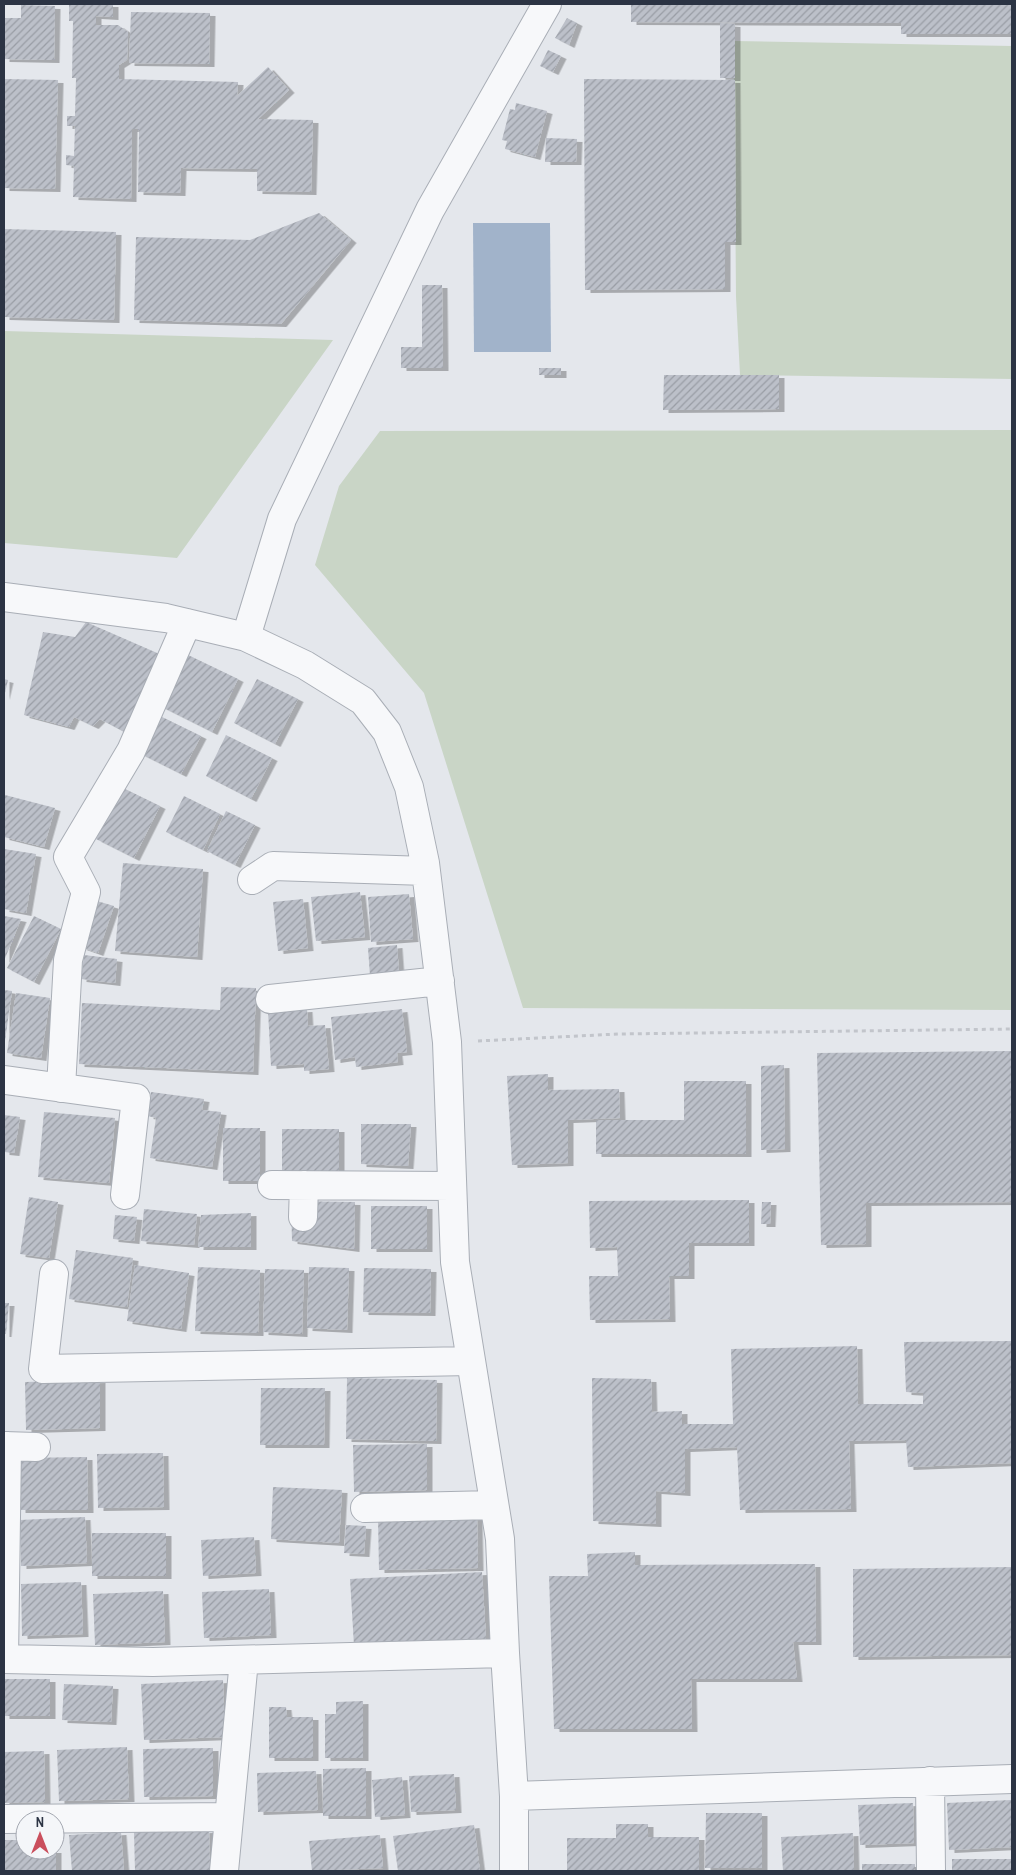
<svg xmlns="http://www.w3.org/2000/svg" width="1016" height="1875" font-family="'Archivo Narrow',sans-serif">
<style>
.green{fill:#c9d5c6}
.water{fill:#a1b3ca}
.building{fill:url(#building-hatch);filter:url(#shadow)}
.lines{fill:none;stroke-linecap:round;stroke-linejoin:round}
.minor-casing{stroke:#a9aeb6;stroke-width:30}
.path{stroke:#c2c5cb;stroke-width:3;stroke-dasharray:4 4;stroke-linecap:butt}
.minor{stroke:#f7f8fa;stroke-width:28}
</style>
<defs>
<pattern id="building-hatch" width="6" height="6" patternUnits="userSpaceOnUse" patternTransform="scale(1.25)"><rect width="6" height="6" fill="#bcc0c9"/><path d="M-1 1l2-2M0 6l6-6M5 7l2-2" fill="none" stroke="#999da5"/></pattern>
<filter id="shadow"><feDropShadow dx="5.5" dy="3" stdDeviation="0" flood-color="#0004"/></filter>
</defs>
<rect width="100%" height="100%" fill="#e4e7ec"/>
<path class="green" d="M 734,41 L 1012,46 L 1012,379 L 740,375 L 736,297 Z
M 4,331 L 333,340 L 177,558 L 4,543 Z
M 1012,430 L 1012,1010 L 523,1008 L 424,693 L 315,565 L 339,486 L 380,431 Z"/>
<path class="water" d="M 473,223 L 550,223 L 551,352 L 474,352 Z"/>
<path class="building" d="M 69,4 L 113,4 L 113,17 L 96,16 L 96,25 L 118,25 L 128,32 L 127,60 L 119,65 L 119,79 L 238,82 L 237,96 L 268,67 L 289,90 L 258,119 L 313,120 L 311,192 L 257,191 L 257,169 L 181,168 L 180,193 L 138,192 L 139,129 L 132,129 L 131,199 L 73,197 L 74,166 L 66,165 L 66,155 L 74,156 L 75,126 L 67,126 L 67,116 L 75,116 L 76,78 L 72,78 L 73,21 L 69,21 Z
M 631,4 L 1012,4 L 1012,34 L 901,34 L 901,23 L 631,22 Z
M 21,5 L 55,6 L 54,60 L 4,59 L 4,18 L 21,18 Z
M 131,12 L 210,13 L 209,64 L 129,63 Z
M 567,18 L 577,23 L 569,45 L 555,38 Z
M 720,23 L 735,24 L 735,78 L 720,78 Z
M 548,50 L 561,56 L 553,72 L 540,66 Z
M 4,79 L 58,80 L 55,189 L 4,188 Z
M 584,79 L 735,80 L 736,242 L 725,242 L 725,289 L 585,290 Z
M 516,103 L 547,111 L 535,157 L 505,149 L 507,141 L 502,140 L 510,109 L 515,110 Z
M 546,138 L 577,139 L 576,162 L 545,162 Z
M 319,213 L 351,240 L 281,324 L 134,320 L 136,237 L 250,240 Z
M 4,229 L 116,232 L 114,320 L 4,317 Z
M 422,285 L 442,285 L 443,368 L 401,368 L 401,347 L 422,347 Z
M 539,368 L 561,368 L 561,375 L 539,375 Z
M 664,375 L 779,375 L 779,409 L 663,410 Z
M 86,622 L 164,656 L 128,734 L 100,719 L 93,726 L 74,717 L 69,727 L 24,715 L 43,632 L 75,637 Z
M 186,654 L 238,679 L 212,732 L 160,706 Z
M 4,679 L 8,680 L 4,697 Z
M 257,679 L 298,699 L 275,744 L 234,723 Z
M 158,715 L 201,736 L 181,774 L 139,753 Z
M 226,735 L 272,758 L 251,799 L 206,776 Z
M 121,787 L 160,806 L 134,858 L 96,839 Z
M 5,795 L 55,808 L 44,847 L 4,837 Z
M 184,796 L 220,814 L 203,850 L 166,832 Z
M 226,811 L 255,825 L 235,865 L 207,851 Z
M 4,849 L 36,854 L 26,913 L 4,909 Z
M 123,863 L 203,869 L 197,957 L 115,951 Z
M 360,892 L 365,937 L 316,941 L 311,897 Z
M 409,894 L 413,939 L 371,942 L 368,897 Z
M 303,899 L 308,948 L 278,951 L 273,902 Z
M 97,901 L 114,906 L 98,953 L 81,947 Z
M 4,916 L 21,919 L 4,961 Z
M 34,916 L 61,929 L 34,982 L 7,968 Z
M 397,945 L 399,973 L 370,976 L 368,948 Z
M 84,955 L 117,959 L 115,983 L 81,979 Z
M 221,987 L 256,988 L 253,1072 L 79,1064 L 82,1003 L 220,1010 Z
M 4,990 L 12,991 L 5,1041 L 4,1040 Z
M 16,993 L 50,998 L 41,1058 L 7,1053 Z
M 307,1009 L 308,1026 L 325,1025 L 329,1069 L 304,1071 L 304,1064 L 271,1066 L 268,1011 Z
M 402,1009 L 407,1052 L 397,1053 L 398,1062 L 356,1067 L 355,1057 L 335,1060 L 331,1017 Z
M 1012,1051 L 1012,1202 L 866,1203 L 866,1244 L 821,1245 L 817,1053 Z
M 784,1065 L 785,1149 L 761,1150 L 761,1066 Z
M 548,1074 L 548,1090 L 619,1089 L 620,1118 L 568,1120 L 568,1163 L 512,1165 L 507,1076 Z
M 684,1081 L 746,1081 L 746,1154 L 596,1154 L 596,1120 L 684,1120 Z
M 151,1092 L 204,1099 L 202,1110 L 221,1112 L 212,1167 L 150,1158 L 156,1118 L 148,1116 Z
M 44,1112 L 115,1118 L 109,1183 L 38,1177 Z
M 4,1115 L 20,1117 L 14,1153 L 4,1152 Z
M 361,1124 L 411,1124 L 408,1166 L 361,1164 Z
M 223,1128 L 260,1128 L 260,1181 L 223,1181 Z
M 282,1129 L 339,1129 L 339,1173 L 282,1173 Z
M 29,1197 L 58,1202 L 49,1258 L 20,1254 Z
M 749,1200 L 749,1243 L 689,1243 L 689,1276 L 669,1276 L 670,1319 L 590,1320 L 589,1276 L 618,1276 L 617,1247 L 590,1248 L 589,1201 Z
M 291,1201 L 355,1202 L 354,1249 L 292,1241 Z
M 762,1202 L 771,1202 L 770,1224 L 761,1224 Z
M 371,1206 L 427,1206 L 427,1249 L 371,1249 Z
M 144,1209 L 197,1214 L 194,1245 L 141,1241 Z
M 251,1213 L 251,1247 L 198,1247 L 201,1215 Z
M 115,1215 L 137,1217 L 134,1241 L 113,1239 Z
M 76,1250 L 133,1258 L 127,1307 L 69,1299 Z
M 135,1265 L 189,1273 L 181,1329 L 127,1321 Z
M 198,1267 L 260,1270 L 258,1333 L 195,1331 Z
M 309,1267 L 349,1268 L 347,1330 L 307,1328 Z
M 364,1268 L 431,1269 L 430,1313 L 363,1312 Z
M 265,1269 L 304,1270 L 302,1334 L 263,1332 Z
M 4,1303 L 9,1303 L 6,1334 L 4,1334 Z
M 1012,1341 L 1012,1463 L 908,1467 L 906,1440 L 849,1441 L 851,1509 L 740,1510 L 737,1447 L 685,1449 L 685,1493 L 656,1491 L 656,1524 L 593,1521 L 592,1378 L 651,1379 L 652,1412 L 682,1411 L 682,1424 L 733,1424 L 731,1349 L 857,1346 L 858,1404 L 923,1404 L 923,1393 L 906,1392 L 904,1342 Z
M 347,1378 L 437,1380 L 436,1441 L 346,1439 Z
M 100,1380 L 100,1428 L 26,1430 L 25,1382 Z
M 261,1388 L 325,1388 L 324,1445 L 260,1445 Z
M 427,1444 L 427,1490 L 354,1492 L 353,1445 Z
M 163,1453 L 164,1507 L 98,1508 L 97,1454 Z
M 87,1457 L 88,1510 L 20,1510 L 20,1458 Z
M 273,1487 L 342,1490 L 339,1543 L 271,1539 Z
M 85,1517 L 87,1563 L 21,1566 L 20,1520 Z
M 477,1517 L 478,1568 L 379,1570 L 378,1518 Z
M 346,1525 L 366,1526 L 364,1554 L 344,1553 Z
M 92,1533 L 166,1533 L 166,1576 L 92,1576 Z
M 254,1537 L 256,1573 L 203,1576 L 201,1540 Z
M 635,1552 L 635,1565 L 815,1564 L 816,1642 L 793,1642 L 797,1679 L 691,1679 L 692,1729 L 554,1729 L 549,1576 L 588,1576 L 587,1554 Z
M 1012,1567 L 1012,1655 L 853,1657 L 853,1569 Z
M 482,1572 L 486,1639 L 354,1646 L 350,1579 Z
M 81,1582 L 83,1634 L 22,1636 L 21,1584 Z
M 269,1589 L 271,1635 L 204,1638 L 202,1592 Z
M 163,1591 L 165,1642 L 95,1645 L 93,1594 Z
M 4,1679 L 50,1679 L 50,1716 L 4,1716 Z
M 223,1680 L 225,1737 L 144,1740 L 141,1684 Z
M 64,1684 L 113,1686 L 111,1722 L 62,1720 Z
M 363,1701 L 363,1758 L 325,1758 L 325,1714 L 336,1714 L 336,1702 Z
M 269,1707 L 286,1707 L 287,1717 L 313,1717 L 313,1758 L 269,1758 Z
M 127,1747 L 129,1799 L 59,1801 L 57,1750 Z
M 213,1748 L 213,1796 L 144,1797 L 143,1749 Z
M 44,1751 L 45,1802 L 4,1803 L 4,1752 Z
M 366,1768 L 366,1816 L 323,1816 L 323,1769 Z
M 316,1771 L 318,1810 L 258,1812 L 257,1773 Z
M 454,1774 L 456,1810 L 411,1812 L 409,1776 Z
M 402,1777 L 405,1815 L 375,1817 L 372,1780 Z
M 1011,1800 L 1012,1847 L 949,1850 L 947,1803 Z
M 913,1803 L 914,1843 L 860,1845 L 858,1805 Z
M 706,1813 L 762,1813 L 762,1868 L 705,1868 Z
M 616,1824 L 648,1824 L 648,1837 L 699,1837 L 699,1871 L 567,1871 L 567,1838 L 616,1838 Z
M 474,1825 L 480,1871 L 398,1871 L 393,1836 Z
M 209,1830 L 210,1871 L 135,1871 L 134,1832 Z
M 121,1832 L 124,1871 L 72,1871 L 69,1835 Z
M 853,1833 L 854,1871 L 783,1871 L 781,1837 Z
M 380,1835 L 383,1868 L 312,1871 L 309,1841 Z
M 4,1840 L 25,1840 L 25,1850 L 56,1850 L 56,1871 L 4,1871 Z
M 952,1859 L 1012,1859 L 1012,1871 L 952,1871 Z
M 862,1864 L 915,1864 L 915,1871 L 862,1871 Z"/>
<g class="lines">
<defs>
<path id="minor" d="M 4,597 L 166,618 L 246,637 L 305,665 L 363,701 L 387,732 L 409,787 L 425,863 L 447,1042 L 455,1262 L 500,1539 L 505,1653 L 514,1796 L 514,1871
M 246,637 L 282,519 L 430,210 L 547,4
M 252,880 L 273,866 L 426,871
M 270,999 L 440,981
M 5,1080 L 136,1098 L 125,1195
M 61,1088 L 68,960 L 86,892 L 68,857 L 131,751 L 187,623
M 272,1185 L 452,1186
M 303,1217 L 304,1185
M 54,1274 L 43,1369 L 471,1361
M 4,1446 L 36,1447
M 365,1508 L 494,1505
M 4,1659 L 153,1662 L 505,1653
M 4,1659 L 7,1446
M 930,1781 L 931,1871
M 514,1796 L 1012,1779
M 4,1819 L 229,1817
M 224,1871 L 244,1660"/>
</defs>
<use href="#minor" class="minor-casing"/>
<path class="path" d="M 478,1041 L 618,1034 L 1012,1029"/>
<use href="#minor" class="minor"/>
</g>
<rect width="1016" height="1875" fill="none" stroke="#2c3444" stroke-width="10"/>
<g transform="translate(40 1835)"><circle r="24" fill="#f4f6f9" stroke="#a4a8b1"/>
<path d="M0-4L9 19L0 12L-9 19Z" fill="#ca4f5d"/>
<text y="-8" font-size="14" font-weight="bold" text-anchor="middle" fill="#2c3444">N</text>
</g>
</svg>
